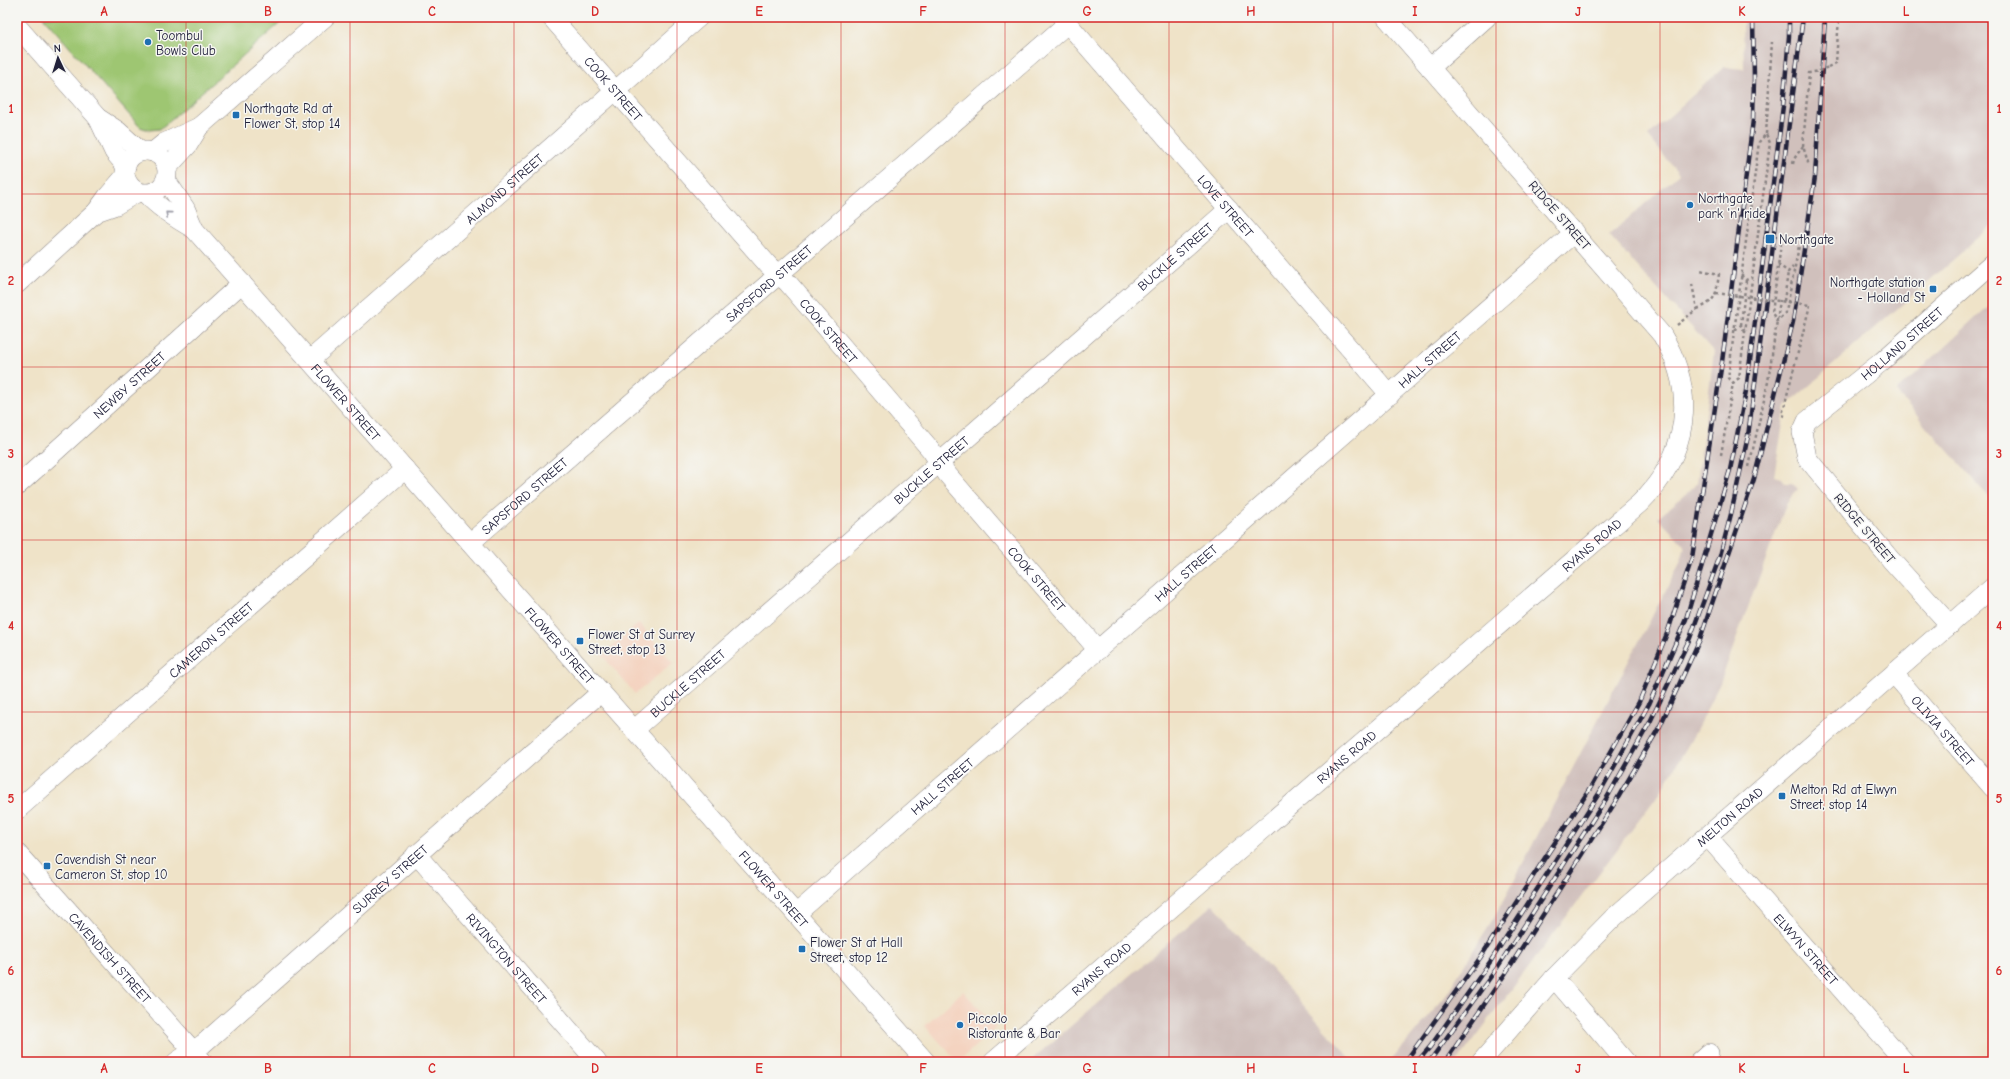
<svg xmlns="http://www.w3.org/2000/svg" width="2010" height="1079" font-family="'Comic Neue',sans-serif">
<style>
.built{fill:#f4d3c0}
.industrial{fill:#d0c0bc}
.green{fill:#9ec672;stroke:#607456}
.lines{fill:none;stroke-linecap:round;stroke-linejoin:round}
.minor-casing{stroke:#888282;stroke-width:20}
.path{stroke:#888282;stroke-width:2.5;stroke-dasharray:3 3;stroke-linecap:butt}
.minor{stroke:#fff;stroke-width:19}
.rail-casing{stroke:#22223b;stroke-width:4.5}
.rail{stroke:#f6f6f2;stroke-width:3;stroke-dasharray:9;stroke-linecap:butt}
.path-bridge{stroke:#888282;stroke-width:2.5;stroke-dasharray:3 3;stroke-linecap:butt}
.oneway{stroke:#9c9ca7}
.grid{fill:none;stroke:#d62828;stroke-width:1;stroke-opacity:0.55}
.poi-dot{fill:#1f6fb2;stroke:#f6f6f2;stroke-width:1.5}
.labels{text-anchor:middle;stroke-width:3;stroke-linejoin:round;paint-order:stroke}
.poi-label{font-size:13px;fill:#22223b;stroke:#f6f6f2;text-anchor:start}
.street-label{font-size:13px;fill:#22223b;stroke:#f6f6f2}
.neatline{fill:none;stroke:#d62828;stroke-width:1.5}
.grid-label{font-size:13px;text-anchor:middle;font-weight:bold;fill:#d62828}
</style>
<rect width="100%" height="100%" fill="#f6f6f2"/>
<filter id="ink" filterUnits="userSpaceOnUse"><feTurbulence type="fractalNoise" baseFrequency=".025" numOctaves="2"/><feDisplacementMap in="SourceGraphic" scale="8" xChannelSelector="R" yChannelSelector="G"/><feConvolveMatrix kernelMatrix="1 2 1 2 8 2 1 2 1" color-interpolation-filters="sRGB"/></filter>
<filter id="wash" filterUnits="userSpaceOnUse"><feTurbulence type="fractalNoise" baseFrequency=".012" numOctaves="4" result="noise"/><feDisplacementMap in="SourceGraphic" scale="16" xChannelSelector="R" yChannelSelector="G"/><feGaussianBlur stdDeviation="0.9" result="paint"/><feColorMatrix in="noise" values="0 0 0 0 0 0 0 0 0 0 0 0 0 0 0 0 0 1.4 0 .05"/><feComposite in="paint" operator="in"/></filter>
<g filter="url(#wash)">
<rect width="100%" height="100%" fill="#efe3c8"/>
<path class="built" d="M 639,623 L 673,663 L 635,694 L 602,655 Z
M 963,991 L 996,1027 L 958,1062 L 925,1026 Z"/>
<path class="industrial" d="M 1743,17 L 1993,17 L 1993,225 L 1786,406 L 1774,476 L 1782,478 L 1785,483 L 1792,483 L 1798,489 L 1787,502 L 1720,683 L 1691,740 L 1661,791 L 1457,1062 L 1390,1062 L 1444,998 L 1499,909 L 1681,561 L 1685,546 L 1658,518 L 1697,484 L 1714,352 L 1609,235 L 1679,174 L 1648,136 L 1724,67 L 1744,69 Z
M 1993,302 L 1993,502 L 1896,392 Z
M 1213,904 L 1354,1062 L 1029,1062 Z"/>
<path class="green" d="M 43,17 L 287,17 L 160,129 L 149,130 L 140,127 Z"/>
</g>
<g filter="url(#ink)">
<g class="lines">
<defs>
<g id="minor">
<path id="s1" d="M 551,17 L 769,266 L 788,283 L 931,450 L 947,474 L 1098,650"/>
<path id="s2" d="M 1062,17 L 1390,395"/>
<path d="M 17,26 L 98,118 L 118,131 L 141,152"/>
<path d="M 1430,68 L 1487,17"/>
<path d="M 98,118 L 114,152 L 126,166"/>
<circle cx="146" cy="172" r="21"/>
<path d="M 153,152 L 164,143 L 199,127"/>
<path d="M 167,168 L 188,145 L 199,127 L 325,17"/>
<path id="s3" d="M 166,180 L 185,208 L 194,229 L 926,1062"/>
<path d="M 146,194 C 160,209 176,219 194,229"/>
<path d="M 96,212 L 116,205 L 138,192"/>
<path d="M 17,284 L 96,212 L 107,197 L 125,176"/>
<path id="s4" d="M 310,360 L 699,17"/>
<path id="s5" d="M 17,486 L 242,283"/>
<path id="s6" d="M 470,543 L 1068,23"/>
<path id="s7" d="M 1950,625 L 1891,560 L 1807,458 L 1802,432 L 1807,421 L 1880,363 L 1993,263"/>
<path id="s8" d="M 1894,674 L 1993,788"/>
<path id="s9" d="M 634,730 L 1229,209"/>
<path id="s10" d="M 17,810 L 405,469"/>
<path id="s11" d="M 1708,837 L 1905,1062"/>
<path id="s12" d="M 17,853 L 203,1062"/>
<path id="s13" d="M 416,854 L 597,1062"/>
<path id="s14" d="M 796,914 L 1575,232"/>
<path d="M 1554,978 L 1626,1062"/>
<path id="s15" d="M 176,1062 L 203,1044 L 601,692"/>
<path id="s16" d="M 993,1062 L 1640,503 C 1688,455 1698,394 1662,335 L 1386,17"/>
<path id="s17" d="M 1481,1062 L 1554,978 L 1613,918 L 1993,587"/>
<path d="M 1699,1062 L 1709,1053"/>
</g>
</defs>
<use href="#minor" class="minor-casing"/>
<path class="path" d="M 1828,67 L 1836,63 L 1839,17
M 1766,134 L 1772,42
M 1803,146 L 1809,73 L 1819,71
M 1793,164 L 1794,159 L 1803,146 L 1809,166
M 1781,243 L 1772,313 L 1777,321 L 1786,312 L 1799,246
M 1778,264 L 1788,272 L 1793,267
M 1741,275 L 1746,280 L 1752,277
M 1784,301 L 1788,272
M 1697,309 C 1717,301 1716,294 1719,274 L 1700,270
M 1677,325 L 1697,309 L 1692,284
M 1741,325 L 1746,280
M 1735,330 L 1741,325 L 1745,332
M 1785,416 L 1782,415 L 1810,305
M 1721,455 L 1733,383 L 1739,378 L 1770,143 L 1766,134 L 1759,142 L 1728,378 L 1733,383
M 1749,467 L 1768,382 L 1780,300"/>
<use href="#minor" class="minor"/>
<defs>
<path id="rail" d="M 1405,1062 L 1480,958 L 1591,787 L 1639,702 L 1668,631 L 1692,558 L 1722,362 L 1753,120 L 1754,79 L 1753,17
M 1417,1062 L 1430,1047 L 1490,962 L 1600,792 L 1649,704 L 1686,619 L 1730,470 L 1746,391 L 1783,106 L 1789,36 L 1789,17
M 1429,1062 L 1497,968 L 1608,796 L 1650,722 L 1690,638 L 1720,556 L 1731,514 L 1748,436 L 1803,17
M 1445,1062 L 1505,974 L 1616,801 L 1660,726 L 1700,639 L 1754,479 L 1793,322 L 1815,177 L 1825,17"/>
</defs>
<use href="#rail" class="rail-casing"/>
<use href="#rail" class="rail"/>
<path class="path-bridge" d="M 1819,71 L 1828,67
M 1716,293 L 1810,305"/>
</g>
<defs><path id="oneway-chevron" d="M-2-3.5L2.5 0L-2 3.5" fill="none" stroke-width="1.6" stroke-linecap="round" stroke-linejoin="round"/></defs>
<use class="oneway" href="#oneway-chevron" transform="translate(168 214) rotate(-139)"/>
</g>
<path class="grid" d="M 186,17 L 186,1062M 350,17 L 350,1062M 514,17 L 514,1062M 677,17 L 677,1062M 841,17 L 841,1062M 1005,17 L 1005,1062M 1169,17 L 1169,1062M 1333,17 L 1333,1062M 1496,17 L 1496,1062M 1660,17 L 1660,1062M 1824,17 L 1824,1062M 17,194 L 1993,194M 17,367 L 1993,367M 17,540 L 1993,540M 17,712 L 1993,712M 17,884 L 1993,884"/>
<g class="poi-dot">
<circle cx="148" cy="42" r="4"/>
<rect x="232" y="111" width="8" height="8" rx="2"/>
<circle cx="1690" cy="205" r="4"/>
<rect x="1765" y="234" width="10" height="10" rx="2"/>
<rect x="1929" y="285" width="8" height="8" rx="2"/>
<rect x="576" y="637" width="8" height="8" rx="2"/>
<rect x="1778" y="792" width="8" height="8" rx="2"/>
<rect x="43" y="862" width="8" height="8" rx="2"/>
<rect x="798" y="945" width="8" height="8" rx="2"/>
<circle cx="960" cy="1025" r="4"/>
</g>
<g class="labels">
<g class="poi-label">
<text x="156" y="40">Toombul<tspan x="156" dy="15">Bowls Club</tspan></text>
<text x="244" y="113">Northgate Rd at<tspan x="244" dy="15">Flower St, stop 14</tspan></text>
<text x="1698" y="203">Northgate<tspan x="1698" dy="15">park 'n' ride</tspan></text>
<text x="1779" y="244">Northgate</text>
<text x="1925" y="287" text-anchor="end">Northgate station<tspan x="1925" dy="15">- Holland St</tspan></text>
<text x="588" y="639">Flower St at Surrey<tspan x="588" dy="15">Street, stop 13</tspan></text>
<text x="1790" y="794">Melton Rd at Elwyn<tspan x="1790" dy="15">Street, stop 14</tspan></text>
<text x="55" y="864">Cavendish St near<tspan x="55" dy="15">Cameron St, stop 10</tspan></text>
<text x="810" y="947">Flower St at Hall<tspan x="810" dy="15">Street, stop 12</tspan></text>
<text x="968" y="1023">Piccolo<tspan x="968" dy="15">Ristorante &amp; Bar</tspan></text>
</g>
<g class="street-label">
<text dy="5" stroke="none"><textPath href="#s1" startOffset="95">COOK STREET</textPath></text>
<text dy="5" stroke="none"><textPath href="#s4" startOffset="259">ALMOND STREET</textPath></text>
<text dy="5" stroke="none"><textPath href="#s2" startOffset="250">LOVE STREET</textPath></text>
<text transform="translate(1560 215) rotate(49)" y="5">RIDGE STREET</text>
<text dy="5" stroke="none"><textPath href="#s9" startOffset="719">BUCKLE STREET</textPath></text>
<text dy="5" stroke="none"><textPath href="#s6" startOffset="396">SAPSFORD STREET</textPath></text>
<text dy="5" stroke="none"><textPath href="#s1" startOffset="419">COOK STREET</textPath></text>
<text dy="5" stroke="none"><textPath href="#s7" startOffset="381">HOLLAND STREET</textPath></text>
<text dy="5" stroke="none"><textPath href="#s14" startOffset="842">HALL STREET</textPath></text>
<text dy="5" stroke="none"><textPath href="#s5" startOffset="151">NEWBY STREET</textPath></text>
<text dy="5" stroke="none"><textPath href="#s3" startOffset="287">FLOWER STREET</textPath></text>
<text dy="5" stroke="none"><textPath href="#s9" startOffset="395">BUCKLE STREET</textPath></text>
<text dy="5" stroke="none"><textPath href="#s6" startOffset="72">SAPSFORD STREET</textPath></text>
<text transform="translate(1865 528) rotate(50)" y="5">RIDGE STREET</text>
<text dy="5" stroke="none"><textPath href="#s16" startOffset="791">RYANS ROAD</textPath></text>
<text dy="5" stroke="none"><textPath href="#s14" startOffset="518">HALL STREET</textPath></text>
<text dy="5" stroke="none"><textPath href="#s1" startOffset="743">COOK STREET</textPath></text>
<text dy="5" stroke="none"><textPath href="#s10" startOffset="258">CAMERON STREET</textPath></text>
<text dy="5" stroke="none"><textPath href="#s3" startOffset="611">FLOWER STREET</textPath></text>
<text dy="5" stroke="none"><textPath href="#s9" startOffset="71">BUCKLE STREET</textPath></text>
<text dy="5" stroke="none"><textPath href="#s8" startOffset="75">OLIVIA STREET</textPath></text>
<text dy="5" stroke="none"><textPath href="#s16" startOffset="467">RYANS ROAD</textPath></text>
<text dy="5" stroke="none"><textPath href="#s14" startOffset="194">HALL STREET</textPath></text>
<text dy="5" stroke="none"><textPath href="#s17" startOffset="350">MELTON ROAD</textPath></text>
<text dy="5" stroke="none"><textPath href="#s15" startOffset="282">SURREY STREET</textPath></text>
<text dy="5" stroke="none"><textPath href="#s3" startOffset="935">FLOWER STREET</textPath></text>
<text dy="5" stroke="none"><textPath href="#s11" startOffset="149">ELWYN STREET</textPath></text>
<text dy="5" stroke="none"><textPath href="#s12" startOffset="140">CAVENDISH STREET</textPath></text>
<text dy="5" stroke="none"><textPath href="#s13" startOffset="138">RIVINGTON STREET</textPath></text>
<text dy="5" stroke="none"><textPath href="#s16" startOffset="143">RYANS ROAD</textPath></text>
</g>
</g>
<rect width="2010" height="1079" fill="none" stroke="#f6f6f2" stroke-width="44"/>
<g transform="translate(58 58) rotate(356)" stroke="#f6f6f2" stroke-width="3" paint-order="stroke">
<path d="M0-3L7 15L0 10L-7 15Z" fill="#22223b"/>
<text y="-6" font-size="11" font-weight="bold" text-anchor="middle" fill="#22223b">N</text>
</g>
<rect x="22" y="22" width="1966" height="1035" class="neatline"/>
<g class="grid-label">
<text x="104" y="16">A</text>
<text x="268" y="16">B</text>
<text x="432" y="16">C</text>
<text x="595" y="16">D</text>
<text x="759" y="16">E</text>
<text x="923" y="16">F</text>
<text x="1087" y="16">G</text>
<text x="1251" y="16">H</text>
<text x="1415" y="16">I</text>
<text x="1578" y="16">J</text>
<text x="1742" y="16">K</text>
<text x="1906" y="16">L</text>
<text x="11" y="113">1</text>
<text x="1999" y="113">1</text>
<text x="11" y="285">2</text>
<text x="1999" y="285">2</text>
<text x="11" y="458">3</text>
<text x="1999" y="458">3</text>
<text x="11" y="630">4</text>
<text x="1999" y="630">4</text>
<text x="11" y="803">5</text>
<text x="1999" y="803">5</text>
<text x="11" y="975">6</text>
<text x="1999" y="975">6</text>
<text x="104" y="1073">A</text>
<text x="268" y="1073">B</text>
<text x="432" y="1073">C</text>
<text x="595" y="1073">D</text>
<text x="759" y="1073">E</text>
<text x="923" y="1073">F</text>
<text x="1087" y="1073">G</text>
<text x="1251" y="1073">H</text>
<text x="1415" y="1073">I</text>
<text x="1578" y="1073">J</text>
<text x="1742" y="1073">K</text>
<text x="1906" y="1073">L</text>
</g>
</svg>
